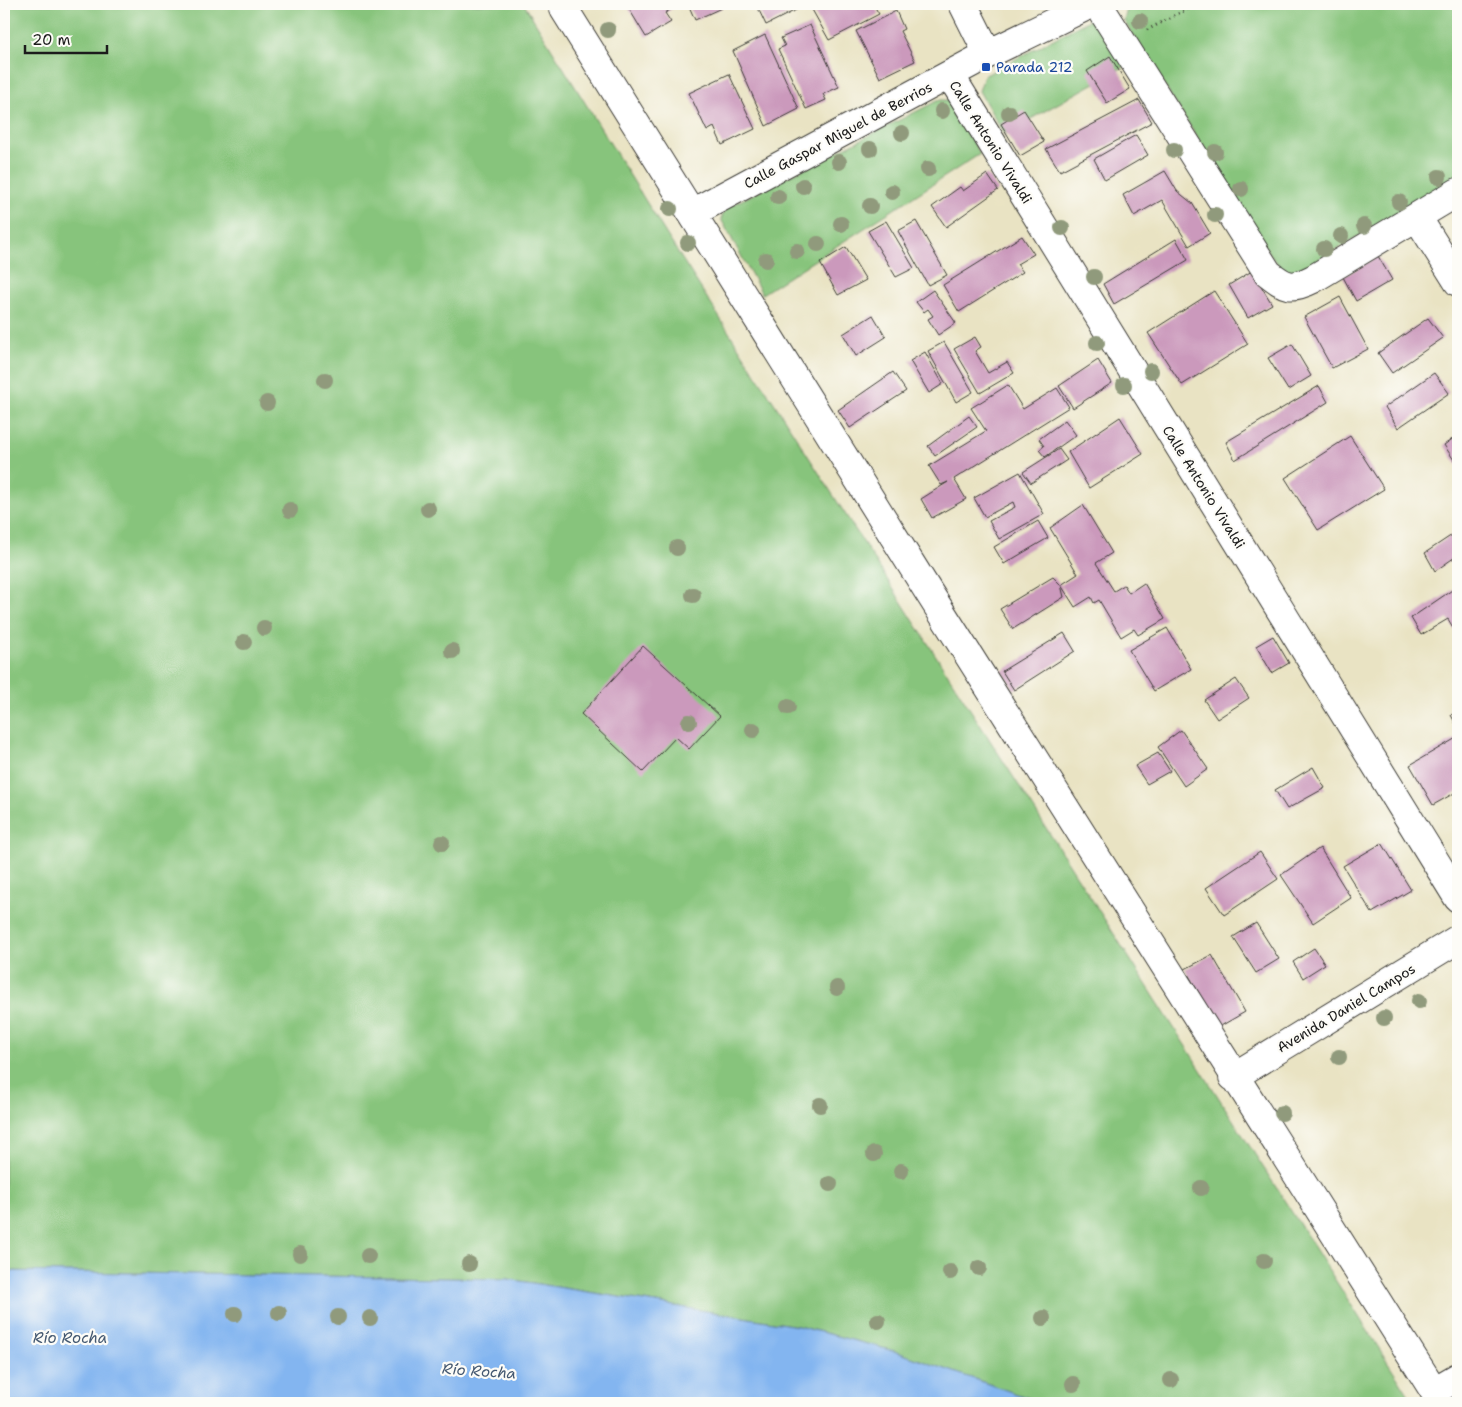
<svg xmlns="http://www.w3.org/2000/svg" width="1462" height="1407" font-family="'Shantell Sans',sans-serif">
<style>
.green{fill:#87c47b;stroke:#52704c}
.water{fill:#83b5f0;stroke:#506886}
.building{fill:#cb99bc}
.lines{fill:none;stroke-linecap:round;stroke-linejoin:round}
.minor-casing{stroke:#3b3a35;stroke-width:30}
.path{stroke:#3b3a35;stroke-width:3;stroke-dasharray:1 4;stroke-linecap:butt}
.minor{stroke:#fff;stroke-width:28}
.tree{fill:#909a7c}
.transit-dot{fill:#1a4fb4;stroke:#fdfcf7;stroke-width:2}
.labels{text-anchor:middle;stroke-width:4.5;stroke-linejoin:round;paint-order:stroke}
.transit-label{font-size:14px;fill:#164399;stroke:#fdfcf7;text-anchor:start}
.street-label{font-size:14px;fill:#1c1c1c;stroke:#fdfcf7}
.water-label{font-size:15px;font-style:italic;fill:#455971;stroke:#fdfcf7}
</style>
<rect width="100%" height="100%" fill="#fdfcf7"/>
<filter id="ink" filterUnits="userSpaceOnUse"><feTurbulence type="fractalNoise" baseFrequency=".02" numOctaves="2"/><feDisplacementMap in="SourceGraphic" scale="10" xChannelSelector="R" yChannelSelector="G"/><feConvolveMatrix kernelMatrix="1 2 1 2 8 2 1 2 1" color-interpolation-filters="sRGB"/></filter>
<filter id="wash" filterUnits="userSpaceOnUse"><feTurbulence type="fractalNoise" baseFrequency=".0096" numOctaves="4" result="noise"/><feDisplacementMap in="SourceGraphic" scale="20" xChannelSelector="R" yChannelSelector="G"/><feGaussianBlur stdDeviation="1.12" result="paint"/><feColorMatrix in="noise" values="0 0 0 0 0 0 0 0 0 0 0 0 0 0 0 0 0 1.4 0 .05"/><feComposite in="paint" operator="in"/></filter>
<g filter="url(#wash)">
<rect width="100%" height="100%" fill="#e9e3c3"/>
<path class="green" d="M 4,4 L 524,4 L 668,237 L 1414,1403 L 1043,1403 L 894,1351 L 798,1326 L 508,1279 L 4,1271 Z
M 1135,4 L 1458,4 L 1458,178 L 1297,272 L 1283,270 L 1274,260 L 1124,21 L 1126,12 Z
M 1091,19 L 1100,22 L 1125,66 L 1004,134 L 979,91 L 984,76 Z
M 939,100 L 950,100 L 980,154 L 762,294 L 721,219 L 726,208 Z"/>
<path class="water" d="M 4,1271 L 508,1279 L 798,1326 L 894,1351 L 1043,1403 L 4,1403 Z"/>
<g id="blocks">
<path class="building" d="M 626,4 L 680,4 L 665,13 L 671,22 L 646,37 Z
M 688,4 L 730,4 L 695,20 Z
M 756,4 L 802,4 L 804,6 L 766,25 Z
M 814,4 L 873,4 L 879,14 L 829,40 L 810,6 Z
M 896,11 L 904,29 L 900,31 L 915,61 L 880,78 L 856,31 Z
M 810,25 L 839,87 L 823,94 L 826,100 L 806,109 L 778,49 L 785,46 L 781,38 Z
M 765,35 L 799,109 L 766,126 L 733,51 Z
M 1110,56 L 1130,89 L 1107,103 L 1087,71 Z
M 729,74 L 755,129 L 722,145 L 714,127 L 707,131 L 689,93 Z
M 1139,100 L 1152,122 L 1060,171 L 1046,149 Z
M 1024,110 L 1044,142 L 1020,156 L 1001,124 Z
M 1136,135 L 1148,155 L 1105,180 L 1094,159 Z
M 1165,171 L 1177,191 L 1192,203 L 1210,233 L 1189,246 L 1162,200 L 1134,216 L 1123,195 Z
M 987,174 L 998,190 L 946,227 L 932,207 L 960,187 L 963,191 Z
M 886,221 L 914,268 L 896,277 L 868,231 Z
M 916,221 L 947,275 L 928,285 L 898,231 Z
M 1022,236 L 1034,254 L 1017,264 L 1023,272 L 959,312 L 943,285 Z
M 1176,239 L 1188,260 L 1114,304 L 1103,284 Z
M 846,247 L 866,280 L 838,295 L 820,263 Z
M 1378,256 L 1392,280 L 1356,301 L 1343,277 Z
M 1252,271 L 1272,304 L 1248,318 L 1229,285 Z
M 933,290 L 956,323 L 938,335 L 928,319 L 933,316 L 928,309 L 924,312 L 916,302 Z
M 1214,291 L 1248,344 L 1182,385 L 1148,333 Z
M 1340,297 L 1368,349 L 1332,368 L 1304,317 Z
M 873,315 L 886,337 L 856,356 L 843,334 Z
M 1428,318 L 1443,338 L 1392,373 L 1378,353 Z
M 975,337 L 981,347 L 975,351 L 988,373 L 1007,362 L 1014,373 L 980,393 L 954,349 Z
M 944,342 L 973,392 L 956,402 L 928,351 Z
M 1292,344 L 1311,376 L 1288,390 L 1268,358 Z
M 925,352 L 943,384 L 929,393 L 910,361 Z
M 1098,360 L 1112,383 L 1073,408 L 1059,386 Z
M 893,372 L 906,391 L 850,428 L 838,410 Z
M 1434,373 L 1449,393 L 1398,428 L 1385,407 Z
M 1008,385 L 1023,409 L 1057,388 L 1069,407 L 954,479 L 966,499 L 932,518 L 921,499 L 948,482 L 941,485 L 929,466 L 986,431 L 971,408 Z
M 1319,386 L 1328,402 L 1235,460 L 1226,442 Z
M 969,416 L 977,427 L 935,456 L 928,446 Z
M 1120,417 L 1143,454 L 1089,488 L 1068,452 Z
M 1065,420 L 1076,435 L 1045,457 L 1039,450 L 1044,446 L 1039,439 Z
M 1458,435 L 1458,466 L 1444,445 Z
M 1350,436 L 1384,489 L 1318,530 L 1285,478 Z
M 1059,449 L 1067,460 L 1031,483 L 1023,472 Z
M 1020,472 L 1044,514 L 999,539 L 989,521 L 1015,507 L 1013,502 L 985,517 L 974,498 Z
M 1083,505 L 1112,553 L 1096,563 L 1114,591 L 1124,585 L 1129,593 L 1144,583 L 1165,619 L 1138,635 L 1134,629 L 1121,637 L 1099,600 L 1094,603 L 1091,597 L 1075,607 L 1061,585 L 1064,597 L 1013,629 L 1000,609 L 1053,577 L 1061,585 L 1078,574 L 1050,528 Z
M 1038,521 L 1048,538 L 1004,564 L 994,547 Z
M 1458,531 L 1458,555 L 1435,571 L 1425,553 Z
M 1458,586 L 1458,636 L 1448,619 L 1421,635 L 1411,618 Z
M 1167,628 L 1191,669 L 1154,691 L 1129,650 Z
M 1064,633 L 1075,651 L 1014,690 L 1002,671 Z
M 1273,636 L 1289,663 L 1272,673 L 1256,646 Z
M 643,646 L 720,716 L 689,749 L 676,737 L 643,772 L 581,714 Z
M 1236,679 L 1249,698 L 1217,719 L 1204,700 Z
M 1458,711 L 1458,728 L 1451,715 Z
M 1181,730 L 1208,769 L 1184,786 L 1158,747 Z
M 1458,737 L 1458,791 L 1433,805 L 1410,765 Z
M 1158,753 L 1170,771 L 1147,784 L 1135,766 Z
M 1313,767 L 1325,788 L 1287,809 L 1275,790 Z
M 1382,843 L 1411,890 L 1372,913 L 1343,866 Z
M 1320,848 L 1351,898 L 1313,923 L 1281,875 Z
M 1260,852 L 1278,879 L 1224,915 L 1206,888 Z
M 1256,923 L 1279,959 L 1256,973 L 1233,937 Z
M 1314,948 L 1325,964 L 1303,978 L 1293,962 Z
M 1212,955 L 1245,1012 L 1219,1027 L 1185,969 Z"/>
</g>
</g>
<g filter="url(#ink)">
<use href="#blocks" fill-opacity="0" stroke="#3b3a35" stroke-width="1"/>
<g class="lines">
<defs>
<path id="minor" d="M 569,4 L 564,9 C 852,471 1141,932 1434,1391 L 1458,1377
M 963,4 L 988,54
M 1098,4 L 1268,273 C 1286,287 1291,290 1313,279 L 1458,192
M 950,75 L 1458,898
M 692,213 L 988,54 L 1091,4
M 1417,217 L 1458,282
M 1233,1077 L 1458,939"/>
</defs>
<use href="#minor" class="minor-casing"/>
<path class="path" d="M 1147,30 L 1197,4"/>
<use href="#minor" class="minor"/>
</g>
<g class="tree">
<circle cx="1140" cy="21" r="8"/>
<circle cx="608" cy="30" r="8"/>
<circle cx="942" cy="111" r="8"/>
<circle cx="1009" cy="113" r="8"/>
<circle cx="902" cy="133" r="8"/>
<circle cx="870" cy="149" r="8"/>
<circle cx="1174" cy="150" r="8"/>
<circle cx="1215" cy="152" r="8"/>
<circle cx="839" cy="162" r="8"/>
<circle cx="928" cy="169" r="8"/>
<circle cx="1439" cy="177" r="8"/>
<circle cx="803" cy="186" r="8"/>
<circle cx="1241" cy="189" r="8"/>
<circle cx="892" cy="192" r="8"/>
<circle cx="778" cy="197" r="8"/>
<circle cx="1399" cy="202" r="8"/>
<circle cx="870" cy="206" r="8"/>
<circle cx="670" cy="209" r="8"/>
<circle cx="1215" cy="215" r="8"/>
<circle cx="841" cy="224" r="8"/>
<circle cx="1364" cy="226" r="8"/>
<circle cx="1062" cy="228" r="8"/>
<circle cx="1341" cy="236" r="8"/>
<circle cx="688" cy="243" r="8"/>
<circle cx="818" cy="244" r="8"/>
<circle cx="1324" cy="249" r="8"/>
<circle cx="797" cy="251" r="8"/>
<circle cx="766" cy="260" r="8"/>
<circle cx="1094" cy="277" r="8"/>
<circle cx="1097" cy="343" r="8"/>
<circle cx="1151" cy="371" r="8"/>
<circle cx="325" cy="380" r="8"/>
<circle cx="1124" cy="385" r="8"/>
<circle cx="267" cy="403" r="8"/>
<circle cx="428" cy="509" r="8"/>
<circle cx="290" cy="510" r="8"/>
<circle cx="677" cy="548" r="8"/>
<circle cx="693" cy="595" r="8"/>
<circle cx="264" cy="628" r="8"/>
<circle cx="244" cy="642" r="8"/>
<circle cx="452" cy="651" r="8"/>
<circle cx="788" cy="707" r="8"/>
<circle cx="689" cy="722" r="8"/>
<circle cx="753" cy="730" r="8"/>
<circle cx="442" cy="843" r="8"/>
<circle cx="837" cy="988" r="8"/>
<circle cx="1419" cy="1001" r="8"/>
<circle cx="1384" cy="1018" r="8"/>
<circle cx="1339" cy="1057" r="8"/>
<circle cx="820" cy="1105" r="8"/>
<circle cx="1282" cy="1113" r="8"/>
<circle cx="874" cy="1154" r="8"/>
<circle cx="901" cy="1171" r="8"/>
<circle cx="830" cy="1184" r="8"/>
<circle cx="1201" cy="1188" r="8"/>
<circle cx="300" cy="1254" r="8"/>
<circle cx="368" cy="1256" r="8"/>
<circle cx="1264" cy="1261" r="8"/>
<circle cx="469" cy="1264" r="8"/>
<circle cx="979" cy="1268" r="8"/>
<circle cx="950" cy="1272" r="8"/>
<circle cx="279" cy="1313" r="8"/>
<circle cx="235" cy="1314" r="8"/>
<circle cx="338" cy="1317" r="8"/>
<circle cx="370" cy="1318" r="8"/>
<circle cx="1043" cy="1318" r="8"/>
<circle cx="878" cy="1321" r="8"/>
<circle cx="1171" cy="1380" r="8"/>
<circle cx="1073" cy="1384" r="8"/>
</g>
</g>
<rect class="transit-dot" x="981" y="62" width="10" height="10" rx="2.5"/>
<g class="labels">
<g class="transit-label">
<text x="996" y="72">Parada 212</text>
</g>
<g class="street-label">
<text transform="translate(838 135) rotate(-28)" y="5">Calle Gaspar Miguel de Berrios</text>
<text transform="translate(991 142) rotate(58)" y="5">Calle Antonio Vivaldi</text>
<text transform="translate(1204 487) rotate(58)" y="5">Calle Antonio Vivaldi</text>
<text transform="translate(1346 1008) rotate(-31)" y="5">Avenida Daniel Campos</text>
</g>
<g class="water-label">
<text x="70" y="1343">Río Rocha</text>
<text transform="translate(479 1371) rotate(4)" y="5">Río Rocha</text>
</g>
</g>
<rect width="1462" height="1407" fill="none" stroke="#fdfcf7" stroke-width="20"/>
<path d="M25 45v8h82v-8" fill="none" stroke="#1c1c1c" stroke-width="2.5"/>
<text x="32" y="45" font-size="15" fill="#1c1c1c" stroke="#fdfcf7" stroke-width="4" paint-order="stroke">20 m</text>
</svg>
